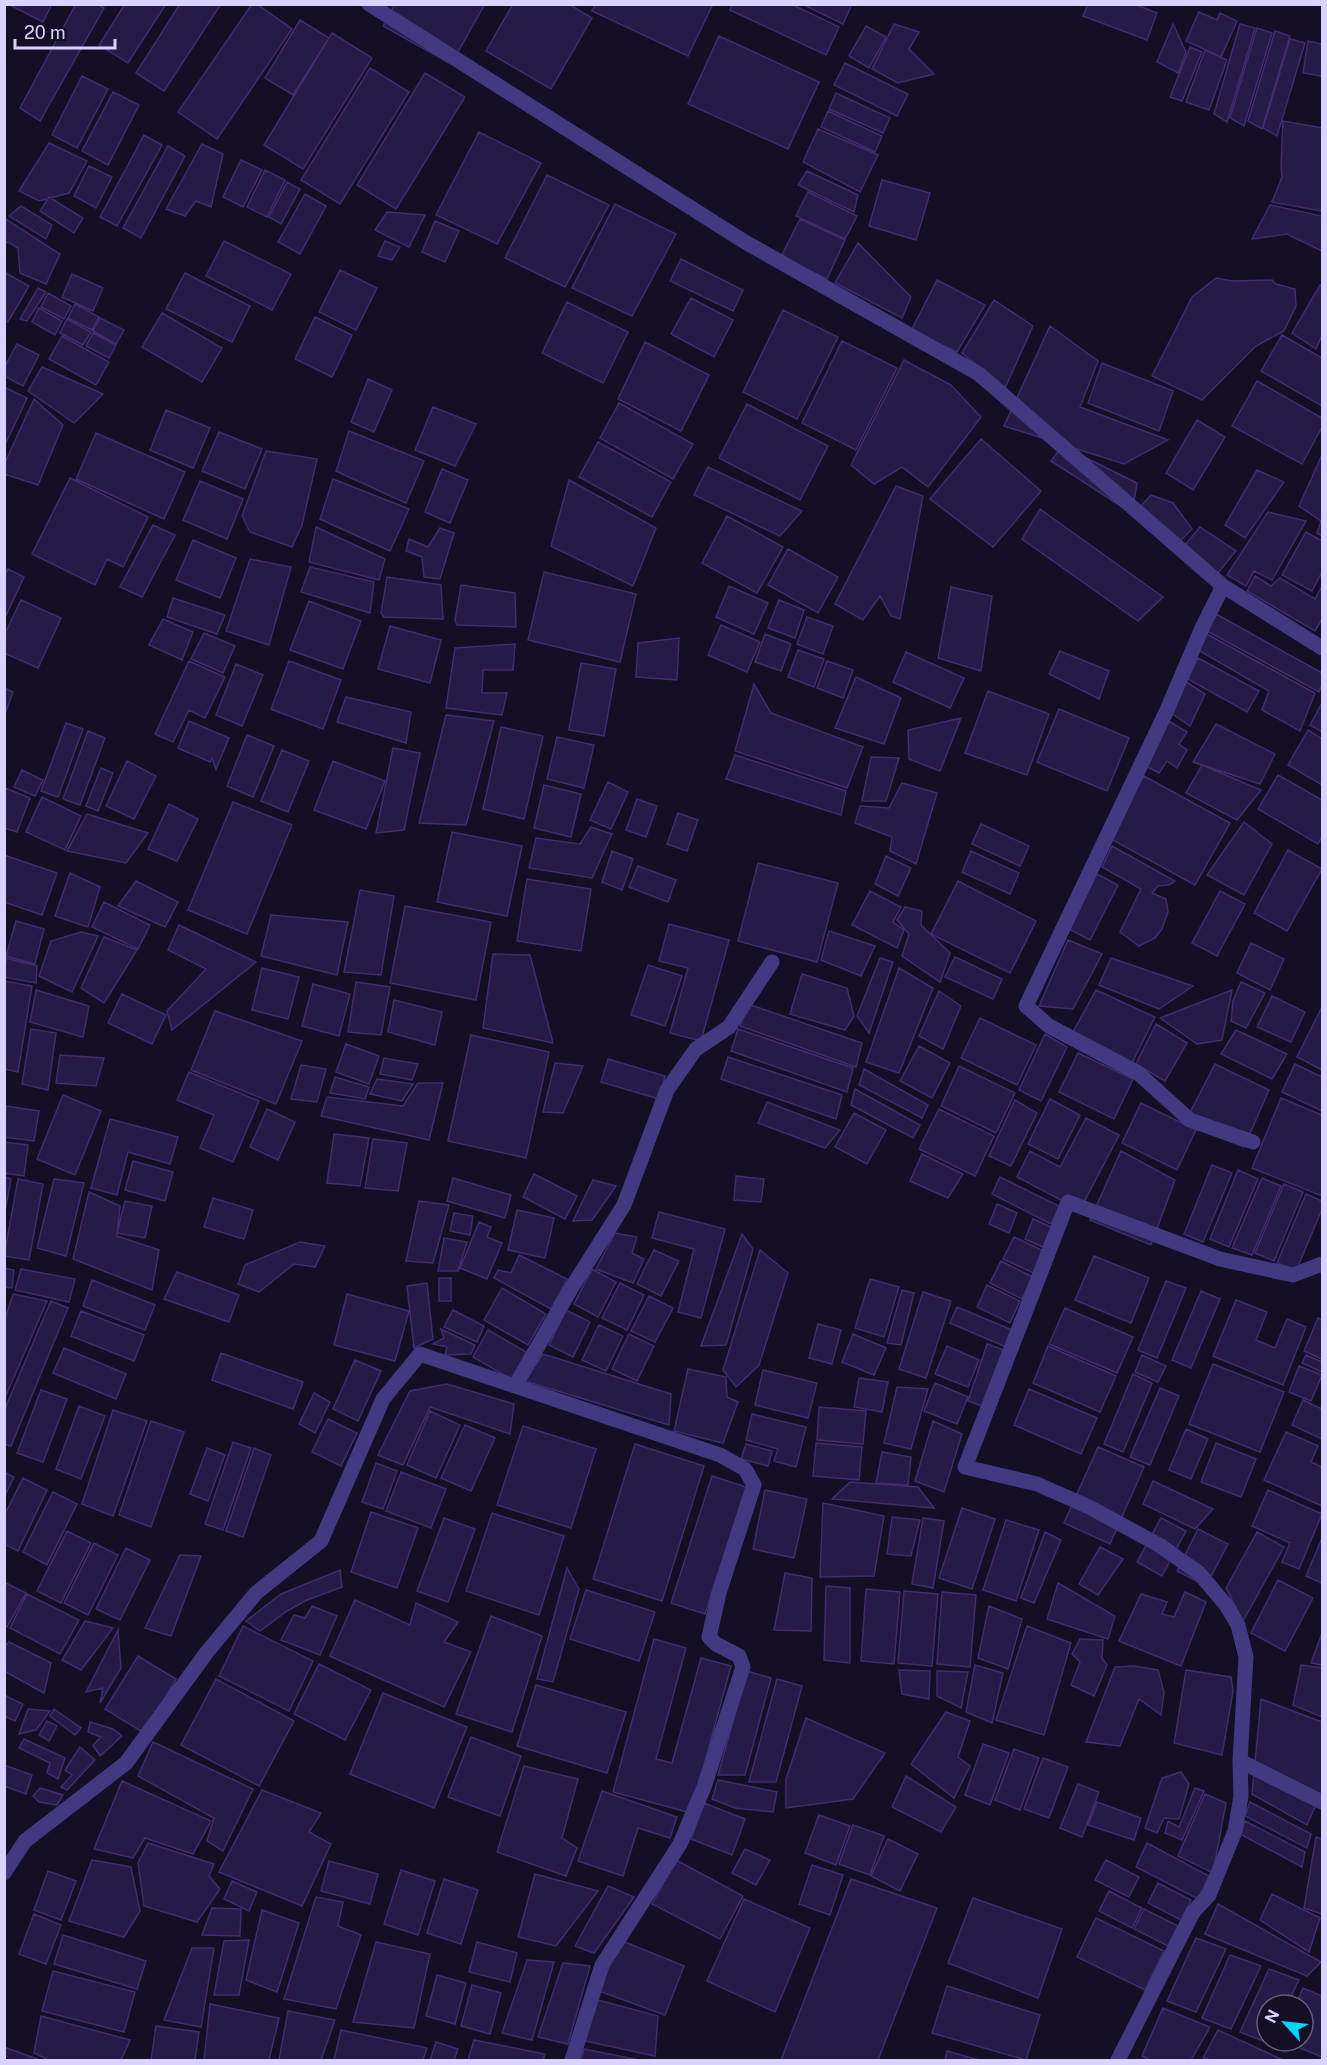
<svg xmlns="http://www.w3.org/2000/svg" width="1327" height="2065" font-family="'Public Sans',sans-serif">
<style>
.building{fill:#261b46;stroke:#3f2d71;stroke-width:1.5}
.lines{fill:none;stroke-linecap:round;stroke-linejoin:round}
.minor{stroke:#413a83;stroke-width:15}
</style>
<rect width="100%" height="100%" fill="#140f25"/>
<path class="building" d="M 8,4 L 52,4 L 43,22 Z
M 76,4 L 97,4 L 104,8 L 40,121 L 20,108 Z
M 125,4 L 166,4 L 128,63 L 99,45 Z
M 180,4 L 221,4 L 164,91 L 136,73 Z
M 252,4 L 257,4 L 292,29 L 217,139 L 178,112 Z
M 395,4 L 485,4 L 451,64 L 383,26 Z
M 513,4 L 569,4 L 592,18 L 551,89 L 486,51 Z
M 596,4 L 713,4 L 688,56 L 592,11 Z
M 732,4 L 791,4 L 839,27 L 826,55 L 730,10 Z
M 802,4 L 852,4 L 843,24 Z
M 1088,4 L 1134,4 L 1157,13 L 1147,40 L 1083,16 Z
M 1199,12 L 1217,20 L 1220,13 L 1237,21 L 1221,57 L 1186,41 Z
M 300,20 L 329,38 L 293,95 L 265,78 Z
M 894,24 L 919,32 L 909,49 L 934,74 L 898,83 L 872,69 Z
M 1173,24 L 1186,52 L 1178,73 L 1157,62 Z
M 1240,24 L 1255,28 L 1227,122 L 1214,114 Z
M 866,26 L 886,37 L 869,68 L 849,56 Z
M 1257,28 L 1272,33 L 1244,126 L 1230,118 Z
M 1275,31 L 1290,36 L 1262,129 L 1248,121 Z
M 332,33 L 372,58 L 303,169 L 264,145 Z
M 719,36 L 819,82 L 788,149 L 688,104 Z
M 1290,39 L 1305,43 L 1277,136 L 1263,128 Z
M 1308,41 L 1322,44 L 1322,76 L 1303,73 Z
M 1190,47 L 1202,52 L 1182,101 L 1170,97 Z
M 1205,50 L 1227,60 L 1209,110 L 1186,102 Z
M 845,63 L 908,94 L 897,116 L 834,85 Z
M 370,68 L 409,92 L 340,204 L 301,180 Z
M 425,73 L 465,97 L 396,209 L 357,185 Z
M 82,76 L 108,89 L 77,148 L 52,135 Z
M 113,92 L 139,105 L 108,165 L 82,151 Z
M 836,93 L 890,118 L 883,133 L 829,109 Z
M 828,111 L 882,136 L 875,152 L 821,127 Z
M 1283,121 L 1322,128 L 1322,211 L 1272,202 L 1282,177 L 1281,166 Z
M 818,129 L 878,155 L 860,192 L 803,162 Z
M 479,132 L 541,163 L 497,244 L 436,215 Z
M 144,135 L 162,145 L 117,226 L 100,217 Z
M 49,143 L 87,161 L 69,193 L 39,201 L 19,191 Z
M 202,144 L 223,154 L 211,207 L 196,201 L 185,216 L 166,209 Z
M 168,146 L 185,156 L 141,238 L 123,228 Z
M 241,160 L 262,170 L 243,207 L 223,197 Z
M 89,166 L 112,177 L 96,208 L 74,196 Z
M 265,170 L 285,180 L 267,217 L 247,207 Z
M 807,171 L 858,195 L 854,212 L 798,185 Z
M 547,175 L 609,205 L 565,287 L 505,258 Z
M 882,180 L 930,193 L 916,240 L 869,226 Z
M 287,182 L 300,189 L 281,224 L 269,217 Z
M 808,192 L 857,216 L 845,239 L 796,216 Z
M 305,194 L 326,206 L 300,254 L 278,242 Z
M 49,197 L 83,218 L 74,233 L 40,211 Z
M 615,204 L 676,234 L 632,316 L 572,288 Z
M 1270,205 L 1322,216 L 1322,251 L 1287,234 L 1252,239 Z
M 21,206 L 52,225 L 46,239 L 9,216 Z
M 387,212 L 425,215 L 409,247 L 375,230 Z
M 4,218 L 60,254 L 46,284 L 20,273 L 18,248 L 8,242 L 4,244 Z
M 800,219 L 845,240 L 827,279 L 781,257 Z
M 435,221 L 459,231 L 445,262 L 422,252 Z
M 224,241 L 291,274 L 272,310 L 206,276 Z
M 385,241 L 400,247 L 392,260 L 378,256 Z
M 858,243 L 911,297 L 902,318 L 835,283 Z
M 681,259 L 743,290 L 733,311 L 670,281 Z
M 340,270 L 377,288 L 356,330 L 319,312 Z
M 4,272 L 29,286 L 8,322 L 4,320 Z
M 185,273 L 250,306 L 232,342 L 166,309 Z
M 72,274 L 103,288 L 93,311 L 62,297 Z
M 1216,278 L 1232,281 L 1272,280 L 1276,284 L 1295,289 L 1296,306 L 1284,331 L 1256,346 L 1202,400 L 1152,376 L 1192,297 Z
M 937,280 L 985,305 L 957,352 L 911,331 Z
M 1320,285 L 1322,286 L 1322,335 L 1316,349 L 1292,333 Z
M 38,288 L 46,292 L 27,321 L 20,319 Z
M 48,293 L 71,306 L 64,319 L 41,307 Z
M 691,298 L 733,320 L 714,357 L 671,334 Z
M 994,300 L 1033,326 L 1005,388 L 962,353 Z
M 567,302 L 628,332 L 603,383 L 542,353 Z
M 75,304 L 99,317 L 92,330 L 68,318 Z
M 39,308 L 62,321 L 55,335 L 32,322 Z
M 783,310 L 838,337 L 797,419 L 743,392 Z
M 162,313 L 222,348 L 202,382 L 142,347 Z
M 315,317 L 352,335 L 332,377 L 295,359 Z
M 100,318 L 124,330 L 116,344 L 93,331 Z
M 67,319 L 91,332 L 83,345 L 60,333 Z
M 1050,326 L 1098,361 L 1080,407 L 1168,440 L 1124,464 L 1004,426 Z
M 93,333 L 116,345 L 109,358 L 86,346 Z
M 1282,335 L 1322,358 L 1322,406 L 1261,371 Z
M 62,336 L 109,362 L 96,385 L 49,359 Z
M 842,341 L 897,368 L 856,450 L 802,423 Z
M 645,342 L 709,375 L 681,431 L 618,399 Z
M 17,344 L 39,355 L 23,386 L 4,376 L 4,368 Z
M 904,360 L 951,385 L 981,417 L 928,487 L 902,467 L 874,484 L 851,465 Z
M 1102,363 L 1173,391 L 1159,431 L 1088,403 Z
M 42,367 L 103,394 L 74,423 L 28,391 Z
M 368,379 L 392,390 L 374,432 L 351,422 Z
M 1257,381 L 1322,418 L 1322,427 L 1302,464 L 1232,426 Z
M 4,387 L 27,398 L 4,447 Z
M 34,399 L 63,425 L 38,485 L 4,474 L 4,465 Z
M 619,403 L 693,444 L 673,479 L 600,438 Z
M 747,404 L 828,446 L 800,500 L 719,458 Z
M 433,407 L 476,424 L 455,466 L 415,450 Z
M 166,410 L 210,428 L 193,468 L 150,450 Z
M 1197,420 L 1225,437 L 1193,490 L 1166,473 Z
M 349,431 L 424,461 L 406,503 L 336,471 Z
M 219,432 L 262,449 L 245,489 L 202,471 Z
M 96,433 L 185,472 L 164,519 L 76,479 Z
M 981,439 L 1041,491 L 993,547 L 930,499 Z
M 598,442 L 671,482 L 652,517 L 579,477 Z
M 1062,446 L 1137,483 L 1134,501 L 1122,507 L 1051,461 Z
M 266,451 L 317,459 L 302,525 L 292,547 L 250,532 L 242,516 Z
M 1321,457 L 1322,458 L 1322,536 L 1317,533 L 1321,521 L 1299,506 Z
M 708,467 L 802,511 L 780,536 L 694,495 Z
M 442,469 L 468,480 L 450,523 L 425,512 Z
M 1257,470 L 1284,482 L 1245,538 L 1225,525 Z
M 70,478 L 148,517 L 123,567 L 107,559 L 95,585 L 32,554 Z
M 333,479 L 409,509 L 390,551 L 320,519 Z
M 569,480 L 656,528 L 633,586 L 551,546 Z
M 200,481 L 243,499 L 227,539 L 183,520 Z
M 896,486 L 923,496 L 900,619 L 891,616 L 880,596 L 863,620 L 835,604 Z
M 1151,495 L 1173,503 L 1192,529 L 1179,542 L 1140,507 Z
M 1040,509 L 1163,597 L 1138,621 L 1022,539 Z
M 1268,512 L 1306,521 L 1272,580 L 1254,571 L 1246,586 L 1227,575 Z
M 727,516 L 783,547 L 757,593 L 702,563 Z
M 153,525 L 175,535 L 142,597 L 120,587 Z
M 316,527 L 385,559 L 379,580 L 309,562 Z
M 1200,527 L 1236,551 L 1217,574 L 1184,546 Z
M 440,528 L 454,533 L 440,579 L 424,577 L 422,557 L 406,551 L 409,539 L 428,547 Z
M 1306,532 L 1322,541 L 1322,572 L 1312,591 L 1282,575 Z
M 193,540 L 236,558 L 220,598 L 176,580 Z
M 788,549 L 838,577 L 818,613 L 768,585 Z
M 250,559 L 291,567 L 269,645 L 226,631 Z
M 310,567 L 374,582 L 370,613 L 301,592 Z
M 8,569 L 24,577 L 4,620 L 4,575 Z
M 544,572 L 636,594 L 620,662 L 528,640 Z
M 1255,576 L 1271,586 L 1280,578 L 1315,599 L 1322,586 L 1322,619 L 1315,631 L 1247,591 Z
M 387,577 L 441,585 L 443,619 L 384,617 L 381,613 Z
M 461,585 L 515,593 L 516,627 L 457,625 L 455,621 Z
M 729,586 L 768,603 L 754,634 L 716,617 Z
M 951,587 L 992,596 L 981,671 L 938,658 Z
M 173,598 L 225,615 L 217,634 L 167,617 Z
M 21,600 L 61,618 L 38,668 L 4,653 L 4,636 Z
M 779,600 L 804,610 L 795,638 L 768,628 Z
M 309,601 L 361,621 L 343,669 L 290,650 Z
M 1216,614 L 1322,673 L 1322,684 L 1319,692 L 1207,631 Z
M 807,617 L 833,626 L 823,654 L 797,644 Z
M 163,619 L 193,632 L 182,660 L 149,645 Z
M 721,625 L 760,642 L 747,672 L 708,655 Z
M 390,626 L 441,640 L 430,683 L 378,669 Z
M 204,633 L 235,646 L 223,673 L 191,659 Z
M 1205,633 L 1315,693 L 1300,731 L 1262,710 L 1269,691 L 1198,650 Z
M 765,634 L 791,644 L 781,671 L 755,662 Z
M 679,638 L 677,680 L 636,677 L 638,643 Z
M 515,644 L 513,670 L 483,670 L 482,693 L 507,693 L 502,715 L 446,708 L 455,648 Z
M 798,650 L 824,659 L 814,687 L 788,677 Z
M 1060,651 L 1109,671 L 1099,699 L 1049,674 Z
M 906,652 L 964,678 L 950,708 L 893,682 Z
M 1198,658 L 1259,691 L 1247,712 L 1188,679 Z
M 189,661 L 225,677 L 205,718 L 189,710 L 173,742 L 155,734 Z
M 289,661 L 341,680 L 323,729 L 271,709 Z
M 827,661 L 853,670 L 843,698 L 817,688 Z
M 581,663 L 616,669 L 604,736 L 569,730 Z
M 236,664 L 263,675 L 242,726 L 216,715 Z
M 856,677 L 901,698 L 884,744 L 835,728 Z
M 1185,681 L 1205,694 L 1190,726 L 1171,713 Z
M 754,684 L 771,713 L 863,747 L 847,788 L 735,751 Z
M 4,688 L 13,692 L 4,717 Z
M 988,691 L 1049,714 L 1027,775 L 965,753 Z
M 346,697 L 411,712 L 406,743 L 337,722 Z
M 1322,703 L 1322,732 L 1310,725 Z
M 1059,709 L 1129,738 L 1107,791 L 1037,762 Z
M 446,715 L 494,721 L 466,825 L 419,823 Z
M 961,718 L 940,771 L 909,759 L 908,730 Z
M 1167,720 L 1187,732 L 1179,744 L 1187,750 L 1177,768 L 1167,761 L 1159,773 L 1144,765 Z
M 189,721 L 229,738 L 216,769 L 212,758 L 210,762 L 178,748 Z
M 66,723 L 83,729 L 58,797 L 41,791 Z
M 1216,724 L 1275,754 L 1260,784 L 1193,762 Z
M 501,727 L 543,736 L 524,819 L 483,809 Z
M 1308,730 L 1322,739 L 1322,785 L 1288,765 Z
M 88,731 L 105,738 L 80,805 L 63,799 Z
M 247,735 L 274,746 L 253,797 L 227,786 Z
M 557,737 L 594,745 L 584,788 L 547,779 Z
M 393,748 L 420,753 L 404,830 L 376,833 Z
M 282,750 L 309,761 L 288,812 L 261,801 Z
M 735,755 L 846,791 L 841,815 L 726,779 Z
M 871,757 L 899,758 L 886,801 L 862,801 Z
M 127,761 L 156,776 L 134,819 L 106,806 Z
M 333,761 L 385,781 L 366,829 L 314,810 Z
M 1202,765 L 1261,790 L 1237,820 L 1186,793 Z
M 101,768 L 113,773 L 98,811 L 86,806 Z
M 22,770 L 43,780 L 35,796 L 14,787 Z
M 1278,775 L 1322,800 L 1322,836 L 1318,844 L 1258,809 Z
M 1144,776 L 1230,823 L 1195,885 L 1109,838 Z
M 608,782 L 628,792 L 611,829 L 590,820 Z
M 902,783 L 937,793 L 916,864 L 890,851 L 892,837 L 855,823 L 860,806 L 889,808 Z
M 544,785 L 581,794 L 571,837 L 534,828 Z
M 5,788 L 30,798 L 17,832 L 4,828 Z
M 42,797 L 81,816 L 65,850 L 26,832 Z
M 637,799 L 657,806 L 646,837 L 626,830 Z
M 233,802 L 292,825 L 247,934 L 188,910 Z
M 169,804 L 198,819 L 177,861 L 148,849 Z
M 678,813 L 698,820 L 687,851 L 667,844 Z
M 87,814 L 148,833 L 126,863 L 67,851 Z
M 1244,822 L 1272,844 L 1244,895 L 1207,875 Z
M 981,824 L 1029,846 L 1020,866 L 972,844 Z
M 591,827 L 612,834 L 592,878 L 529,868 L 536,838 L 580,844 Z
M 452,832 L 522,846 L 507,916 L 437,902 Z
M 1112,846 L 1175,881 L 1169,885 L 1158,886 L 1152,893 L 1166,899 L 1168,912 L 1162,929 L 1155,938 L 1139,946 L 1120,932 L 1141,889 L 1102,867 Z
M 1288,850 L 1322,869 L 1287,931 L 1254,913 Z
M 612,851 L 633,859 L 622,890 L 602,882 Z
M 971,851 L 1019,873 L 1010,894 L 962,872 Z
M 4,855 L 57,873 L 42,915 L 4,902 Z
M 886,856 L 911,868 L 898,896 L 875,884 Z
M 758,863 L 838,883 L 817,962 L 738,941 Z
M 638,866 L 676,880 L 668,902 L 629,887 Z
M 70,873 L 100,887 L 88,927 L 55,916 Z
M 1097,874 L 1118,885 L 1090,940 L 1069,929 Z
M 527,879 L 591,889 L 581,951 L 517,941 Z
M 136,881 L 178,902 L 165,927 L 118,906 Z
M 958,881 L 1036,921 L 1010,973 L 931,934 Z
M 360,890 L 394,896 L 381,975 L 344,972 Z
M 870,891 L 901,907 L 893,922 L 904,930 L 897,948 L 852,925 Z
M 1220,891 L 1245,904 L 1217,956 L 1192,943 Z
M 104,902 L 150,925 L 138,949 L 92,927 Z
M 405,906 L 491,922 L 476,1000 L 390,983 Z
M 905,907 L 922,911 L 921,925 L 950,953 L 940,982 L 902,956 L 909,934 L 897,920 Z
M 271,915 L 348,922 L 337,975 L 261,956 Z
M 16,921 L 44,929 L 35,964 L 6,956 Z
M 669,924 L 729,940 L 701,1041 L 670,1033 L 688,968 L 659,961 Z
M 179,925 L 256,962 L 172,1030 L 167,1011 L 206,969 L 168,950 Z
M 829,931 L 875,946 L 861,976 L 821,960 Z
M 81,932 L 98,936 L 72,992 L 39,976 L 51,941 Z
M 104,937 L 137,950 L 104,1003 L 81,988 Z
M 1068,940 L 1102,954 L 1073,1009 L 1039,1006 Z
M 1251,943 L 1284,959 L 1270,990 L 1237,973 Z
M 493,954 L 530,955 L 553,1043 L 483,1028 Z
M 955,957 L 1002,979 L 993,999 L 945,977 Z
M 6,958 L 37,966 L 36,983 L 4,977 Z
M 880,958 L 893,962 L 869,1033 L 857,1016 Z
M 1111,958 L 1193,986 L 1159,1009 L 1099,985 Z
M 648,965 L 682,976 L 665,1026 L 631,1015 Z
M 262,968 L 299,977 L 288,1019 L 252,1010 Z
M 899,968 L 933,988 L 899,1073 L 866,1062 Z
M 802,974 L 847,988 L 854,1016 L 845,1030 L 790,1014 Z
M 4,981 L 32,986 L 18,1072 L 4,1069 Z
M 356,982 L 390,987 L 381,1035 L 348,1032 Z
M 1241,982 L 1265,993 L 1246,1028 L 1231,1021 L 1233,1001 Z
M 313,984 L 350,994 L 339,1036 L 302,1026 Z
M 36,990 L 89,1006 L 83,1037 L 30,1022 Z
M 1096,990 L 1155,1017 L 1132,1063 L 1073,1032 Z
M 1232,990 L 1222,1040 L 1197,1044 L 1160,1018 Z
M 939,991 L 961,1006 L 943,1049 L 919,1036 Z
M 122,994 L 166,1015 L 152,1044 L 108,1023 Z
M 1272,996 L 1305,1012 L 1291,1042 L 1257,1027 Z
M 394,1000 L 442,1012 L 435,1045 L 388,1032 Z
M 748,1004 L 862,1043 L 856,1067 L 740,1026 Z
M 1322,1007 L 1322,1070 L 1297,1057 Z
M 215,1011 L 302,1041 L 276,1104 L 191,1070 Z
M 980,1018 L 1036,1045 L 1017,1085 L 961,1058 Z
M 1156,1024 L 1187,1043 L 1165,1081 L 1136,1064 Z
M 31,1029 L 56,1033 L 48,1090 L 22,1084 Z
M 738,1029 L 853,1068 L 847,1092 L 731,1051 Z
M 1236,1030 L 1287,1054 L 1272,1079 L 1221,1054 Z
M 1045,1034 L 1067,1047 L 1041,1101 L 1019,1090 Z
M 471,1035 L 549,1052 L 526,1158 L 448,1141 Z
M 346,1044 L 379,1056 L 369,1084 L 336,1072 Z
M 919,1046 L 950,1063 L 932,1098 L 900,1081 Z
M 1078,1053 L 1133,1079 L 1114,1119 L 1059,1092 Z
M 60,1055 L 104,1058 L 96,1086 L 56,1083 Z
M 728,1057 L 842,1095 L 836,1119 L 721,1079 Z
M 384,1058 L 418,1064 L 412,1080 L 380,1074 Z
M 608,1059 L 665,1076 L 659,1099 L 601,1082 Z
M 555,1063 L 583,1066 L 563,1113 L 543,1112 Z
M 1215,1064 L 1269,1090 L 1244,1147 L 1184,1124 Z
M 1295,1064 L 1322,1077 L 1322,1111 L 1282,1092 Z
M 301,1065 L 326,1069 L 317,1102 L 291,1099 Z
M 959,1066 L 1015,1093 L 996,1133 L 941,1106 Z
M 864,1069 L 928,1105 L 922,1118 L 859,1085 Z
M 189,1072 L 259,1101 L 233,1162 L 200,1148 L 214,1115 L 177,1100 Z
M 335,1077 L 369,1087 L 365,1099 L 330,1093 Z
M 377,1079 L 413,1084 L 402,1101 L 370,1094 Z
M 418,1083 L 443,1083 L 429,1140 L 321,1116 L 327,1097 L 403,1106 Z
M 855,1089 L 920,1125 L 913,1138 L 851,1105 Z
M 63,1095 L 101,1111 L 75,1175 L 37,1159 Z
M 1281,1098 L 1322,1115 L 1322,1196 L 1252,1168 Z
M 1050,1099 L 1080,1115 L 1058,1159 L 1028,1144 Z
M 1015,1100 L 1037,1113 L 1011,1166 L 989,1156 Z
M 767,1102 L 840,1130 L 825,1148 L 758,1123 Z
M 1141,1103 L 1196,1130 L 1177,1170 L 1122,1143 Z
M 6,1106 L 39,1111 L 34,1141 L 4,1137 Z
M 267,1109 L 295,1122 L 278,1160 L 250,1147 Z
M 939,1109 L 994,1136 L 975,1176 L 919,1149 Z
M 854,1113 L 886,1130 L 867,1164 L 835,1147 Z
M 1086,1118 L 1119,1135 L 1080,1210 L 1017,1177 L 1030,1151 L 1060,1167 Z
M 110,1119 L 178,1137 L 170,1164 L 128,1152 L 117,1195 L 91,1188 Z
M 334,1134 L 369,1138 L 360,1186 L 327,1183 Z
M 373,1139 L 407,1143 L 398,1191 L 365,1188 Z
M 4,1142 L 28,1145 L 24,1176 L 4,1173 Z
M 1121,1151 L 1175,1180 L 1151,1245 L 1090,1220 Z
M 922,1154 L 963,1174 L 948,1198 L 910,1181 Z
M 133,1161 L 173,1172 L 165,1201 L 125,1190 Z
M 1212,1165 L 1232,1173 L 1203,1242 L 1184,1234 Z
M 1238,1170 L 1258,1179 L 1229,1247 L 1210,1239 Z
M 534,1174 L 577,1196 L 565,1219 L 523,1197 Z
M 736,1176 L 764,1179 L 761,1202 L 734,1200 Z
M 4,1177 L 11,1179 L 4,1217 Z
M 1000,1177 L 1059,1206 L 1051,1224 L 992,1194 Z
M 453,1178 L 511,1195 L 505,1218 L 447,1201 Z
M 1262,1178 L 1281,1186 L 1252,1255 L 1232,1248 Z
M 18,1179 L 43,1184 L 29,1260 L 4,1256 Z
M 54,1179 L 84,1183 L 66,1256 L 37,1248 Z
M 593,1180 L 616,1186 L 592,1220 L 573,1221 Z
M 1284,1184 L 1303,1192 L 1274,1261 L 1255,1253 Z
M 89,1192 L 120,1206 L 117,1236 L 159,1250 L 152,1290 L 73,1259 Z
M 1306,1194 L 1322,1201 L 1322,1209 L 1296,1271 L 1277,1263 Z
M 213,1198 L 253,1210 L 244,1239 L 204,1227 Z
M 125,1201 L 152,1206 L 145,1238 L 117,1233 Z
M 419,1201 L 449,1205 L 433,1263 L 406,1261 Z
M 997,1204 L 1017,1213 L 1009,1233 L 989,1224 Z
M 517,1210 L 554,1218 L 545,1258 L 508,1250 Z
M 659,1212 L 725,1229 L 701,1318 L 678,1312 L 694,1249 L 652,1238 Z
M 454,1213 L 473,1216 L 470,1235 L 450,1231 Z
M 1033,1219 L 1053,1228 L 1045,1248 L 1025,1239 Z
M 479,1222 L 491,1227 L 487,1237 L 502,1243 L 487,1279 L 460,1268 Z
M 615,1233 L 637,1237 L 632,1253 L 644,1259 L 633,1283 L 596,1269 Z
M 742,1234 L 753,1249 L 726,1345 L 701,1346 Z
M 1014,1237 L 1046,1252 L 1036,1274 L 1003,1259 Z
M 444,1238 L 467,1242 L 458,1271 L 438,1271 Z
M 300,1242 L 325,1246 L 315,1267 L 294,1264 L 259,1292 L 238,1284 L 245,1265 Z
M 654,1250 L 679,1261 L 661,1296 L 637,1284 Z
M 760,1250 L 788,1273 L 759,1365 L 736,1387 L 723,1370 Z
M 519,1255 L 567,1279 L 551,1309 L 494,1278 L 498,1270 L 511,1273 Z
M 1094,1256 L 1149,1278 L 1131,1323 L 1075,1300 Z
M 1001,1261 L 1033,1277 L 1022,1299 L 990,1283 Z
M 4,1268 L 14,1270 L 12,1288 L 4,1287 Z
M 21,1269 L 75,1279 L 69,1302 L 15,1290 Z
M 592,1269 L 616,1282 L 598,1317 L 574,1304 Z
M 177,1272 L 239,1295 L 229,1322 L 164,1299 Z
M 439,1278 L 451,1278 L 451,1301 L 439,1301 Z
M 870,1279 L 899,1287 L 884,1337 L 855,1328 Z
M 92,1280 L 155,1305 L 145,1330 L 83,1306 Z
M 1166,1281 L 1186,1288 L 1157,1358 L 1138,1350 Z
M 427,1283 L 433,1339 L 414,1348 L 407,1286 Z
M 620,1283 L 644,1295 L 627,1330 L 602,1318 Z
M 987,1285 L 1020,1301 L 1010,1323 L 977,1307 Z
M 502,1288 L 546,1314 L 528,1345 L 484,1320 Z
M 902,1290 L 914,1293 L 901,1345 L 887,1343 Z
M 1201,1291 L 1220,1299 L 1191,1368 L 1172,1360 Z
M 923,1292 L 951,1301 L 926,1378 L 899,1369 Z
M 13,1294 L 47,1301 L 4,1400 L 4,1322 Z
M 347,1294 L 409,1311 L 395,1361 L 334,1345 Z
M 649,1296 L 673,1308 L 655,1342 L 631,1331 Z
M 1236,1300 L 1267,1312 L 1256,1340 L 1275,1348 L 1287,1319 L 1306,1327 L 1283,1385 L 1213,1356 Z
M 51,1301 L 68,1308 L 11,1446 L 4,1444 L 4,1411 Z
M 957,1307 L 1012,1330 L 1006,1347 L 950,1323 Z
M 1065,1308 L 1133,1337 L 1117,1373 L 1049,1344 Z
M 453,1310 L 484,1326 L 477,1342 L 444,1327 Z
M 566,1310 L 590,1322 L 573,1357 L 549,1345 Z
M 81,1311 L 144,1335 L 134,1361 L 71,1336 Z
M 1318,1318 L 1322,1320 L 1322,1359 L 1304,1351 Z
M 818,1324 L 841,1330 L 832,1364 L 809,1358 Z
M 599,1325 L 623,1336 L 606,1371 L 582,1360 Z
M 441,1329 L 475,1345 L 471,1354 L 445,1355 L 447,1347 L 433,1344 L 444,1338 Z
M 488,1330 L 528,1353 L 513,1380 L 473,1357 Z
M 629,1334 L 654,1346 L 637,1381 L 612,1369 Z
M 853,1334 L 886,1348 L 874,1375 L 842,1362 Z
M 987,1344 L 1004,1350 L 985,1407 L 968,1401 Z
M 947,1346 L 979,1360 L 968,1387 L 935,1374 Z
M 1048,1346 L 1116,1376 L 1100,1412 L 1033,1383 Z
M 64,1348 L 126,1374 L 116,1399 L 53,1373 Z
M 221,1353 L 303,1382 L 293,1409 L 212,1380 Z
M 543,1354 L 671,1394 L 669,1425 L 525,1381 Z
M 1142,1355 L 1166,1366 L 1158,1382 L 1135,1372 Z
M 1306,1355 L 1322,1362 L 1322,1372 L 1302,1363 Z
M 355,1360 L 381,1371 L 358,1421 L 333,1409 Z
M 1213,1364 L 1284,1392 L 1260,1452 L 1189,1424 Z
M 1299,1366 L 1322,1375 L 1311,1401 L 1289,1392 Z
M 688,1369 L 726,1377 L 727,1397 L 738,1402 L 723,1443 L 674,1431 Z
M 763,1370 L 817,1383 L 808,1418 L 755,1405 Z
M 1133,1374 L 1152,1383 L 1123,1452 L 1104,1444 Z
M 859,1378 L 888,1382 L 882,1412 L 854,1407 Z
M 935,1383 L 968,1397 L 957,1424 L 924,1411 Z
M 447,1384 L 514,1404 L 510,1434 L 430,1407 L 403,1465 L 378,1455 L 410,1391 Z
M 897,1387 L 928,1389 L 911,1449 L 884,1443 Z
M 1160,1388 L 1179,1396 L 1150,1465 L 1130,1457 Z
M 1029,1389 L 1097,1418 L 1081,1454 L 1014,1425 Z
M 41,1390 L 67,1399 L 43,1462 L 17,1453 Z
M 314,1393 L 330,1402 L 315,1433 L 299,1424 Z
M 1303,1400 L 1322,1409 L 1322,1439 L 1292,1425 Z
M 79,1406 L 105,1416 L 81,1479 L 56,1469 Z
M 819,1407 L 866,1411 L 863,1444 L 817,1440 Z
M 113,1410 L 147,1421 L 113,1516 L 82,1504 Z
M 430,1411 L 460,1425 L 436,1478 L 407,1465 Z
M 752,1414 L 806,1427 L 796,1467 L 774,1461 L 778,1449 L 746,1440 Z
M 328,1419 L 357,1433 L 341,1466 L 312,1452 Z
M 151,1421 L 184,1432 L 151,1527 L 119,1515 Z
M 933,1421 L 962,1434 L 944,1492 L 915,1481 Z
M 465,1425 L 495,1438 L 471,1491 L 441,1478 Z
M 523,1426 L 596,1449 L 571,1528 L 497,1505 Z
M 1186,1429 L 1208,1439 L 1191,1479 L 1169,1470 Z
M 1286,1432 L 1318,1446 L 1311,1462 L 1322,1467 L 1322,1506 L 1264,1480 Z
M 233,1442 L 251,1448 L 223,1530 L 205,1524 Z
M 816,1443 L 862,1447 L 859,1480 L 813,1476 Z
M 1216,1443 L 1256,1459 L 1241,1497 L 1201,1482 Z
M 635,1444 L 704,1466 L 662,1601 L 593,1579 Z
M 746,1444 L 772,1451 L 768,1466 L 741,1459 Z
M 1098,1447 L 1144,1467 L 1110,1544 L 1064,1523 Z
M 207,1448 L 225,1455 L 208,1501 L 190,1494 Z
M 254,1448 L 271,1455 L 243,1537 L 226,1531 Z
M 882,1452 L 911,1457 L 908,1485 L 876,1483 Z
M 376,1463 L 397,1471 L 383,1509 L 362,1502 Z
M 4,1472 L 14,1477 L 4,1497 Z
M 401,1472 L 446,1489 L 431,1528 L 386,1511 Z
M 712,1476 L 746,1487 L 705,1614 L 671,1603 Z
M 23,1478 L 47,1490 L 18,1551 L 4,1544 L 4,1516 Z
M 1153,1481 L 1213,1509 L 1195,1529 L 1143,1504 Z
M 850,1482 L 918,1487 L 934,1508 L 832,1499 Z
M 765,1490 L 807,1499 L 794,1558 L 753,1549 Z
M 1268,1490 L 1322,1514 L 1299,1569 L 1282,1562 L 1290,1543 L 1252,1526 Z
M 53,1492 L 77,1504 L 47,1565 L 23,1552 Z
M 823,1503 L 884,1516 L 874,1576 L 820,1577 Z
M 962,1508 L 995,1519 L 972,1589 L 939,1578 Z
M 371,1512 L 418,1528 L 397,1588 L 351,1572 Z
M 492,1513 L 564,1536 L 539,1615 L 466,1591 Z
M 892,1517 L 920,1520 L 911,1556 L 887,1554 Z
M 444,1518 L 475,1529 L 448,1602 L 417,1591 Z
M 923,1518 L 944,1521 L 933,1588 L 912,1584 Z
M 1161,1518 L 1186,1531 L 1162,1576 L 1137,1562 Z
M 1006,1520 L 1039,1530 L 1016,1601 L 983,1590 Z
M 1198,1529 L 1228,1544 L 1206,1586 L 1177,1571 Z
M 67,1531 L 91,1543 L 61,1603 L 37,1591 Z
M 1045,1532 L 1061,1540 L 1034,1603 L 1021,1598 Z
M 1257,1532 L 1284,1547 L 1243,1621 L 1226,1588 Z
M 1322,1538 L 1322,1583 L 1306,1576 Z
M 94,1543 L 118,1555 L 88,1615 L 64,1603 Z
M 1100,1547 L 1123,1559 L 1098,1595 L 1079,1584 Z
M 126,1548 L 150,1560 L 120,1620 L 96,1609 Z
M 180,1555 L 201,1556 L 171,1636 L 145,1628 Z
M 567,1568 L 579,1589 L 553,1682 L 537,1679 Z
M 340,1570 L 342,1587 L 307,1600 L 287,1611 L 260,1631 L 246,1621 L 281,1594 Z
M 785,1573 L 812,1578 L 811,1631 L 774,1630 Z
M 1278,1580 L 1313,1598 L 1285,1651 L 1251,1633 Z
M 4,1582 L 26,1593 L 7,1627 L 4,1625 Z
M 1058,1583 L 1115,1616 L 1108,1639 L 1047,1619 Z
M 826,1586 L 850,1588 L 850,1663 L 824,1660 Z
M 866,1589 L 900,1592 L 894,1664 L 861,1661 Z
M 586,1590 L 655,1612 L 639,1661 L 570,1639 Z
M 904,1591 L 938,1594 L 932,1666 L 898,1663 Z
M 942,1592 L 976,1595 L 970,1667 L 937,1664 Z
M 1185,1592 L 1206,1602 L 1181,1666 L 1119,1641 L 1141,1594 L 1167,1602 L 1162,1614 L 1174,1617 Z
M 27,1594 L 79,1620 L 60,1654 L 10,1628 Z
M 355,1600 L 410,1625 L 416,1603 L 458,1622 L 444,1642 L 471,1652 L 444,1707 L 330,1656 Z
M 312,1606 L 337,1616 L 320,1655 L 281,1640 L 294,1615 L 305,1618 Z
M 989,1606 L 1022,1619 L 1008,1669 L 978,1658 Z
M 491,1616 L 542,1636 L 512,1732 L 456,1714 Z
M 85,1621 L 113,1628 L 81,1670 L 62,1660 Z
M 243,1626 L 313,1661 L 289,1711 L 219,1676 Z
M 1027,1626 L 1071,1643 L 1044,1735 L 996,1720 Z
M 118,1630 L 121,1668 L 100,1703 L 103,1688 L 86,1692 Z
M 1322,1633 L 1322,1665 L 1311,1663 Z
M 654,1639 L 686,1648 L 656,1759 L 672,1763 L 701,1658 L 731,1666 L 691,1813 L 613,1792 Z
M 1080,1639 L 1103,1640 L 1102,1658 L 1107,1665 L 1094,1696 L 1071,1685 L 1080,1662 L 1072,1654 Z
M 9,1642 L 51,1663 L 44,1693 L 4,1671 L 4,1647 Z
M 138,1656 L 176,1679 L 144,1733 L 105,1709 Z
M 319,1664 L 371,1690 L 345,1740 L 294,1714 Z
M 975,1665 L 1003,1673 L 992,1723 L 966,1712 Z
M 1301,1665 L 1322,1668 L 1322,1717 L 1293,1705 Z
M 1134,1666 L 1158,1670 L 1164,1692 L 1161,1715 L 1139,1699 L 1120,1746 L 1086,1742 L 1115,1667 Z
M 899,1670 L 930,1671 L 929,1699 L 902,1694 Z
M 1186,1670 L 1231,1677 L 1233,1691 L 1222,1755 L 1174,1743 Z
M 747,1671 L 771,1678 L 745,1775 L 718,1775 Z
M 937,1671 L 968,1672 L 961,1708 L 937,1696 Z
M 216,1679 L 294,1721 L 259,1786 L 181,1745 Z
M 777,1679 L 802,1686 L 776,1782 L 749,1782 Z
M 536,1685 L 626,1712 L 607,1773 L 517,1746 Z
M 383,1693 L 467,1727 L 434,1808 L 350,1774 Z
M 4,1695 L 23,1704 L 15,1721 L 4,1716 Z
M 1261,1699 L 1322,1722 L 1322,1791 L 1307,1825 L 1252,1794 Z
M 28,1709 L 50,1711 L 36,1730 L 19,1734 Z
M 54,1709 L 81,1728 L 75,1735 L 50,1716 Z
M 946,1712 L 970,1721 L 958,1757 L 970,1766 L 954,1798 L 911,1764 Z
M 806,1718 L 885,1753 L 853,1799 L 786,1808 L 786,1779 Z
M 47,1721 L 57,1726 L 49,1741 L 39,1735 Z
M 90,1722 L 113,1729 L 122,1736 L 100,1756 L 93,1745 L 101,1737 L 88,1732 Z
M 471,1737 L 521,1756 L 500,1816 L 448,1797 Z
M 24,1739 L 65,1758 L 58,1779 L 47,1773 L 50,1763 L 19,1748 Z
M 153,1742 L 253,1789 L 223,1851 L 207,1841 L 214,1818 L 138,1776 Z
M 983,1744 L 1009,1753 L 990,1805 L 965,1795 Z
M 80,1747 L 95,1760 L 67,1790 L 61,1787 L 72,1775 L 65,1770 Z
M 1014,1749 L 1039,1758 L 1020,1810 L 995,1800 Z
M 1043,1758 L 1068,1767 L 1049,1818 L 1024,1809 Z
M 4,1765 L 32,1775 L 26,1794 L 4,1786 Z
M 524,1766 L 578,1779 L 562,1838 L 577,1848 L 566,1876 L 497,1852 Z
M 1181,1772 L 1189,1784 L 1179,1819 L 1164,1818 L 1157,1833 L 1145,1828 L 1162,1778 Z
M 906,1776 L 956,1807 L 941,1832 L 892,1807 Z
M 718,1780 L 777,1792 L 773,1812 L 735,1808 L 712,1799 Z
M 122,1781 L 211,1821 L 193,1854 L 145,1838 L 133,1858 L 94,1849 Z
M 1078,1784 L 1099,1792 L 1082,1837 L 1060,1828 Z
M 40,1788 L 63,1795 L 57,1805 L 39,1802 L 33,1796 Z
M 1195,1788 L 1204,1791 L 1182,1840 L 1165,1833 L 1168,1821 L 1179,1827 Z
M 262,1790 L 321,1813 L 309,1832 L 331,1844 L 302,1906 L 219,1872 Z
M 602,1791 L 677,1817 L 670,1838 L 638,1828 L 623,1876 L 578,1861 Z
M 1205,1794 L 1226,1803 L 1213,1873 L 1178,1856 Z
M 1097,1802 L 1141,1818 L 1134,1840 L 1088,1825 Z
M 1250,1802 L 1311,1834 L 1307,1848 L 1245,1816 Z
M 704,1803 L 745,1819 L 732,1855 L 691,1839 Z
M 819,1815 L 850,1826 L 836,1865 L 805,1853 Z
M 1245,1821 L 1305,1852 L 1302,1867 L 1240,1834 Z
M 853,1825 L 884,1836 L 870,1875 L 839,1864 Z
M 1316,1837 L 1322,1839 L 1322,1914 L 1304,1908 Z
M 888,1839 L 918,1854 L 900,1891 L 871,1876 Z
M 148,1843 L 214,1864 L 209,1876 L 220,1889 L 197,1922 L 144,1906 L 138,1863 Z
M 1147,1843 L 1209,1876 L 1198,1899 L 1136,1867 Z
M 745,1849 L 770,1860 L 756,1885 L 732,1873 Z
M 92,1860 L 131,1867 L 140,1911 L 124,1937 L 69,1921 Z
M 676,1860 L 743,1896 L 720,1939 L 652,1904 Z
M 1106,1860 L 1139,1877 L 1129,1897 L 1095,1880 Z
M 329,1861 L 378,1874 L 370,1904 L 321,1891 Z
M 812,1865 L 843,1875 L 830,1915 L 799,1904 Z
M 401,1870 L 435,1881 L 418,1935 L 384,1924 Z
M 48,1871 L 76,1881 L 61,1920 L 34,1910 Z
M 535,1874 L 598,1891 L 556,1946 L 518,1937 Z
M 444,1879 L 478,1890 L 461,1944 L 427,1933 Z
M 851,1879 L 937,1908 L 878,2060 L 781,2060 Z
M 232,1881 L 257,1892 L 249,1911 L 224,1899 Z
M 1158,1883 L 1191,1900 L 1181,1920 L 1148,1903 Z
M 608,1886 L 634,1897 L 594,1953 L 575,1946 Z
M 1109,1891 L 1142,1908 L 1132,1928 L 1099,1911 Z
M 1272,1894 L 1320,1918 L 1309,1952 L 1260,1920 Z
M 316,1897 L 343,1902 L 338,1926 L 361,1935 L 336,2009 L 284,1999 Z
M 973,1898 L 1062,1929 L 1038,1998 L 948,1963 Z
M 744,1899 L 810,1928 L 775,2012 L 707,1981 Z
M 1218,1904 L 1321,1962 L 1307,1976 L 1205,1934 Z
M 212,1908 L 241,1909 L 240,1936 L 202,1935 Z
M 1144,1909 L 1178,1926 L 1168,1946 L 1134,1929 Z
M 262,1910 L 299,1923 L 277,1992 L 246,1980 Z
M 34,1914 L 61,1925 L 46,1964 L 19,1954 Z
M 1096,1918 L 1164,1951 L 1145,1990 L 1077,1957 Z
M 63,1935 L 146,1961 L 137,1989 L 54,1964 Z
M 1196,1938 L 1226,1949 L 1196,2012 L 1167,2001 Z
M 249,1940 L 239,1995 L 214,1995 L 224,1941 Z
M 620,1940 L 684,1966 L 665,2015 L 599,1991 Z
M 376,1942 L 430,1954 L 414,2028 L 353,2022 Z
M 477,1942 L 517,1953 L 510,1982 L 469,1972 Z
M 192,1948 L 214,1948 L 201,2027 L 164,2020 Z
M 1230,1955 L 1261,1966 L 1231,2029 L 1202,2018 Z
M 527,1960 L 554,1962 L 532,2040 L 502,2033 Z
M 563,1963 L 590,1966 L 568,2044 L 538,2037 Z
M 1269,1969 L 1299,1980 L 1287,2005 L 1267,2005 L 1267,2041 L 1270,2041 L 1269,2043 L 1240,2032 Z
M 53,1971 L 135,1992 L 124,2032 L 42,2011 Z
M 437,1975 L 466,1983 L 455,2024 L 426,2016 Z
M 472,1985 L 501,1993 L 490,2034 L 461,2026 Z
M 947,1986 L 1040,2015 L 1026,2060 L 932,2033 Z
M 1303,1988 L 1322,1996 L 1322,2057 L 1283,2041 L 1303,2041 L 1303,2005 L 1296,2005 Z
M 598,2000 L 658,2016 L 655,2056 L 585,2041 Z
M 210,2004 L 279,2018 L 269,2060 L 204,2060 Z
M 1163,2008 L 1210,2027 L 1191,2060 L 1149,2060 L 1142,2056 Z
M 288,2011 L 335,2020 L 321,2060 L 279,2060 Z
M 41,2016 L 130,2040 L 121,2060 L 49,2060 L 34,2053 Z
M 156,2026 L 199,2032 L 195,2060 L 151,2060 Z
M 341,2030 L 427,2048 L 423,2060 L 334,2060 Z
M 1218,2030 L 1283,2060 L 1212,2060 L 1203,2058 Z
M 474,2040 L 545,2054 L 543,2060 L 468,2060 Z
M 436,2042 L 458,2049 L 454,2060 L 430,2060 Z
M 4,2047 L 40,2060 L 4,2060 Z
M 584,2049 L 639,2060 L 581,2060 Z
M 947,2051 L 979,2060 L 945,2060 Z"/>
<g class="lines">
<path class="minor" d="M 369,4 L 745,242 L 979,374 L 1223,586 L 1322,648
M 1223,586 L 1202,628 L 1167,710 L 1026,1006 L 1049,1026 L 1138,1073 L 1190,1120 L 1253,1142
M 1322,1264 L 1293,1275 L 1220,1259 L 1068,1202 L 965,1467 L 1037,1484 L 1089,1507 L 1159,1545 L 1199,1573 L 1226,1605 L 1238,1625 L 1246,1657 L 1240,1761 L 1322,1802
M 515,1386 L 572,1287 L 624,1205 L 667,1090 L 696,1049 L 729,1027 L 772,962
M 4,1873 L 25,1841 L 126,1763 L 207,1652 L 256,1593 L 321,1541 L 383,1399 L 420,1354 L 720,1455 L 745,1469 L 754,1485 L 719,1593 L 709,1637 L 716,1644 L 739,1656 L 743,1667 L 704,1787 L 680,1844 L 602,1965 L 572,2060
M 1118,2060 L 1193,1912 L 1209,1895 L 1235,1831 L 1241,1796 L 1240,1761"/>
</g>
<rect width="1327" height="2065" fill="none" stroke="#dbd3ff" stroke-width="12"/>
<g transform="translate(1285 2023) rotate(297)"><circle r="28" fill="#140f25" stroke="#645d7c" stroke-width="1.5"/>
<path d="M0-4.5L10 22L0 15L-10 22Z" fill="#02d4fc"/>
<text y="-9" font-size="16" font-weight="bold" text-anchor="middle" fill="#dbd3ff">N</text>
</g>
<path d="M15 39v9h100v-9" fill="none" stroke="#dbd3ff" stroke-width="3"/>
<text x="24" y="39" font-size="18" fill="#dbd3ff" stroke="#140f25" stroke-width="4.5" paint-order="stroke">20 m</text>
</svg>
